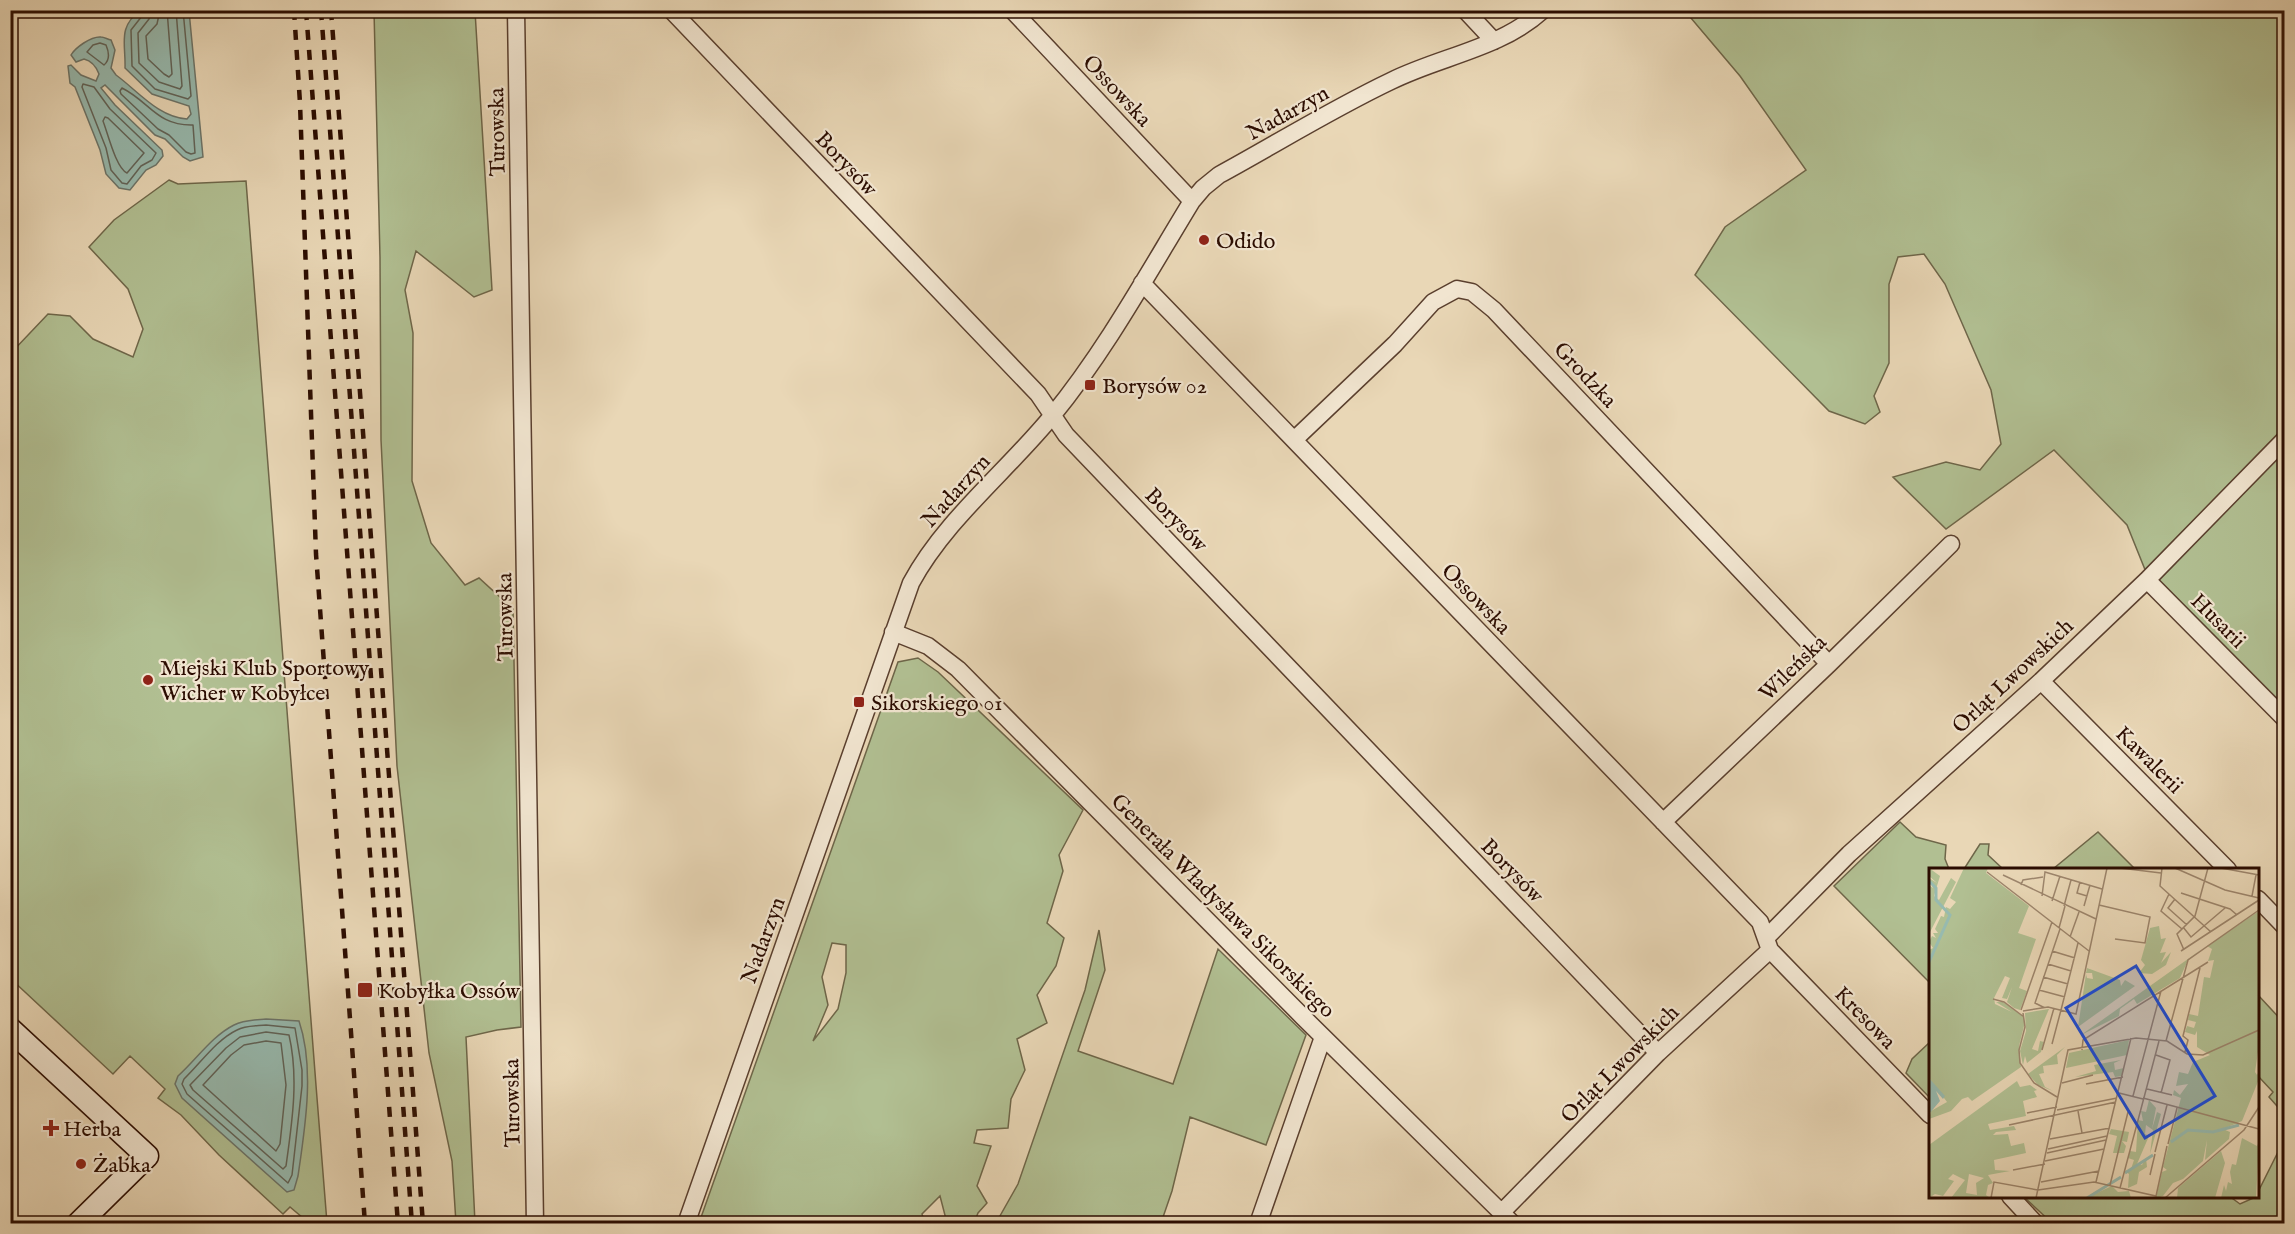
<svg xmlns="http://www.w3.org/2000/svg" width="2295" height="1234" font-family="'IM FELL English',serif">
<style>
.green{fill:#b1bf92;stroke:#6e6649;stroke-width:1.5;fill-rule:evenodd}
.water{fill:#97baaf;stroke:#6c7469;stroke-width:1.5}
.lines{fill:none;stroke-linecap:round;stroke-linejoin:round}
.shore{stroke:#616358;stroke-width:1.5}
.street-casing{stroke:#5a3f2e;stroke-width:19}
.secondary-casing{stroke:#2b0c00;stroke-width:25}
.street{stroke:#f1e5d0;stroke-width:16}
.secondary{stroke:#f1e5d0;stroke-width:22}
.rail{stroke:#2b0c00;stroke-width:4.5;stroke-dasharray:10 10;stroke-linecap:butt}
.poi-dot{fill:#8f2418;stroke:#f1e5d0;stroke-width:2}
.labels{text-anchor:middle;stroke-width:4.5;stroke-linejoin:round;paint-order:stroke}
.street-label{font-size:22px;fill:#2b0c00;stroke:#f1e5d0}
.poi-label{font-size:22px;fill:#2b0c00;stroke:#f1e5d0;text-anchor:start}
.inset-river{fill:none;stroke:#97baaf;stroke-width:3}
.inset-road{fill:none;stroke:#9d866d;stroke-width:1.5}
.view{fill:#1d4ed8;fill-opacity:0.15;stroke:#1d4ed8;stroke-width:3}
.inset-edge{fill:none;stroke:#2b0c00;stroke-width:3}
</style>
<rect width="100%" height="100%" fill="#e9d7b6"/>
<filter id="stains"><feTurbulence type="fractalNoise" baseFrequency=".00333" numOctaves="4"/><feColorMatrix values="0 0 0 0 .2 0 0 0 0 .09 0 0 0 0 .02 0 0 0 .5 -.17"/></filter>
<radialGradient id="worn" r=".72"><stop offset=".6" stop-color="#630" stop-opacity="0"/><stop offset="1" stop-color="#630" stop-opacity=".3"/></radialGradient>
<path class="green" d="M 374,11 L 475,11 L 492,290 L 474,297 L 416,251 L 405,290 L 413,333 L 412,481 L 431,543 L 465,585 L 479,578 L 513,609 L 521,1027 L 497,1030 L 466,1037 L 475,1223 L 456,1223 L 452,1161 L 429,1053 L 397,766 L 381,440 L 380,257 Z
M 1685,11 L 2284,11 L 2284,707 L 2148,577 L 2127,525 L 2054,450 L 1946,529 L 1893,477 L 1946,462 L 1980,470 L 2001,444 L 1991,390 L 1945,284 L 1924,254 L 1898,257 L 1889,284 L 1889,363 L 1874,396 L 1880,412 L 1865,424 L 1829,411 L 1695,275 L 1725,227 L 1806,170 L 1740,76 Z
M 169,180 L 178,184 L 246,181 C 273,529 299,876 327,1223 L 309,1223 L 290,1207 L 283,1214 L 219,1155 L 181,1115 L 158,1098 L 165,1089 L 130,1056 L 113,1074 L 11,979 L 10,354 L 48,314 L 70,316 L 93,339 L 133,357 L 143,329 L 128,289 L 89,247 L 114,220 Z
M 918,658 L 938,672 L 1083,810 L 1059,855 L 1063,871 L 1047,923 L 1064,938 L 1056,966 L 1037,995 L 1047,1023 L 1017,1039 L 1025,1070 L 1011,1099 L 1008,1128 L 977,1130 L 974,1143 L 991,1146 L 977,1186 L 987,1203 L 978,1213 L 974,1223 L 947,1223 L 940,1196 L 922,1214 L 925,1223 L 699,1223 L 898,662 ZM 832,943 L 846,945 L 846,973 L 838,1009 L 813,1041 L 828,1005 L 822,977 Z
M 1900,822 L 1916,837 L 1946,845 L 1945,859 L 1949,869 L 1930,870 L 1930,983 L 1834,886 Z
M 2098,832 L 2135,869 L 2053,869 Z
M 1980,844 L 1989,844 L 1988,855 L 2003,869 L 1964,869 Z
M 1099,930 L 1105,970 L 1078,1051 L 1173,1084 L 1218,949 L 1306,1035 L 1266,1145 L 1190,1117 L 1172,1191 L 1161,1223 L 996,1223 L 1018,1184 L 1085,990 Z
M 2258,995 L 2284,1023 L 2284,1114 L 2269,1097 L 2273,1092 L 2258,1076 Z
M 1930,1042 L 1930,1098 L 1906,1073 L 1912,1059 Z
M 2279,1150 L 2284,1153 L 2284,1223 L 2052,1223 L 2024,1197 L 2229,1196 L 2240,1204 L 2258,1196 L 2258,1192 Z"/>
<path class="water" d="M 141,10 L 189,11 L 203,157 L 190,161 L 183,157 L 165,139 L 155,135 L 105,85 L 101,88 L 115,105 L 162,150 L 163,156 L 156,165 L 146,170 L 130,190 L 119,188 L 106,174 L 100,150 L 75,87 L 70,83 L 68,66 L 71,65 L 81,75 L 96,81 L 99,74 C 96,66 92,61 84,59 L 76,62 L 71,55 C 75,48 91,36 101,37 C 104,37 107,39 111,40 L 115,50 L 111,68 L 116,75 C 138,91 158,117 187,119 L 191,114 L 189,106 L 152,94 L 125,68 C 126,44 117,27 141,10 Z
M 266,1019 L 299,1021 C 315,1068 305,1128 298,1176 L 294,1190 L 287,1192 L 182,1098 L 175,1084 L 178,1076 C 196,1060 212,1036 234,1025 C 244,1020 255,1020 266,1019 Z"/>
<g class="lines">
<path class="shore" d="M 143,10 L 142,16 L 131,30 L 132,66 L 155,89 L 188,99 L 191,96 L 183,10
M 151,10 L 149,19 L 138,33 L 139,63 L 159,82 L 180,89 L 182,86 L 176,10
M 160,10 L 157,24 L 146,36 L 148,59 L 164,74 L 169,77 L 172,74 L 167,10
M 100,43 L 106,45 C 109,52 110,60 104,65 L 87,52 L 93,45 Z
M 83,84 L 94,87 L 110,109 L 156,153 L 152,160 L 141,166 L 127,184 L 122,183 L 111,170 L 106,148 L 82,87 Z
M 122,88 C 150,102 157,126 193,125 L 195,153 L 191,154 L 186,152 L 169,135 L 158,129 L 121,94 L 120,91 Z
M 105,117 L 108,118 L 144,153 L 127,173 C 116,168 108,134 103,121 Z
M 266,1025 L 295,1028 L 302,1070 L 302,1086 L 292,1175 L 288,1183 L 187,1094 L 182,1084 L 184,1079 C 200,1064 216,1040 237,1030 C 246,1025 257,1026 266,1025 Z
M 266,1032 L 289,1035 C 299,1078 292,1123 286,1166 L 283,1169 L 193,1090 L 190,1085 L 226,1048 L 240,1037 Z
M 266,1041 L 281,1043 L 286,1085 L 280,1144 L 276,1151 L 203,1085 L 231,1055 L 244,1045 Z"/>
<defs>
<path id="street" d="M 516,10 L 535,1224
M 671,10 L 1038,394 L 1066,435 L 1658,1053
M 1012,10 L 1192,201
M 1465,10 L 1494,41
M 1142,283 L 1760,922 L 1770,950 L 1930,1115
M 1294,440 L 1395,344 L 1433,302 L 1457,289 L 1472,292 L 1494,310 L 1829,664
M 2147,580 L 2284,718
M 893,632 L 928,646 L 958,669 L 1303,1017 L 1513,1224
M 2041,681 L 2228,870
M 1663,822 L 1829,664 L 1951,544
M 2258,899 L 2284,926
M 1766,938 L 1849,854 L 2041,681 L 2147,580 L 2284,440
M 2010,1196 L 2036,1224
M 1502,1212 L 1658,1053 L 1770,950
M 686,1224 L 911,583 C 945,520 1007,471 1052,416 C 1106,350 1148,273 1192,201 L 1203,188 L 1219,175 C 1276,144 1332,109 1391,81 C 1441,56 1500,49 1543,10
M 1258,1224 L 1323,1037"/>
<path id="secondary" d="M 10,1029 L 147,1156 L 78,1224"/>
</defs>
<use href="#street" class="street-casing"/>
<use href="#secondary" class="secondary-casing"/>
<use href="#street" class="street"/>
<use href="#secondary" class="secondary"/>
<path class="rail" d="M 294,10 L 300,103 L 316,554 L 365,1224
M 306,10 L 398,1224
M 321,10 L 412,1224
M 331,10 L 423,1224"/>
</g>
<g class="poi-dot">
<circle cx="1204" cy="240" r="6"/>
<rect x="1084" y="379" width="12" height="12" rx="3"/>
<circle cx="148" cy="680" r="6"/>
<rect x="853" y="696" width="12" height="12" rx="3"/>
<rect x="357" y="982" width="16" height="16" rx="3"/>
<path d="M48 1119h6v6h6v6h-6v6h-6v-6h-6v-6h6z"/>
<circle cx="81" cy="1164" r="6"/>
</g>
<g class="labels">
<g class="street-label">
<text transform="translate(1118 90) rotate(47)" y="8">Ossowska</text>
<text transform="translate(1287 112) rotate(-29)" y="8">Nadarzyn</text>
<text transform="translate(496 132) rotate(-91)" y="8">Turowska</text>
<text transform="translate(847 163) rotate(47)" y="8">Borysów</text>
<text transform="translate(1586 374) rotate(47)" y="8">Grodzka</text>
<text transform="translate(955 490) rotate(-48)" y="8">Nadarzyn</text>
<text transform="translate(1177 519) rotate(46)" y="8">Borysów</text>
<text transform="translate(1477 598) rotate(46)" y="8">Ossowska</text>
<text transform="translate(504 617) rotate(-91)" y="8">Turowska</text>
<text transform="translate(2219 620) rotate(45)" y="8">Husarii</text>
<text transform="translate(1792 667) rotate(-44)" y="8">Wileńska</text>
<text transform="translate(2012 675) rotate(-43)" y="8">Orląt Lwowskich</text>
<text transform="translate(2150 759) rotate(45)" y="8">Kawalerii</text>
<text transform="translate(1513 870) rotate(46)" y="8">Borysów</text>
<text transform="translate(1224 905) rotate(45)" y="8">Generała Władysława Sikorskiego</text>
<text transform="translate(762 940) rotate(-70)" y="8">Nadarzyn</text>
<text transform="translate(1866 1017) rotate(46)" y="8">Kresowa</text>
<text transform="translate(1619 1063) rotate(-45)" y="8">Orląt Lwowskich</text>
<text transform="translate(511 1103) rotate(-91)" y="8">Turowska</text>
</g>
<g class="poi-label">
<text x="1216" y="248">Odido</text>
<text x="1102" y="393">Borysów 02</text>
<text x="160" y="675">Miejski Klub Sportowy<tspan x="160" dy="25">Wicher w Kobyłce</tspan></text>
<text x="871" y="710">Sikorskiego 01</text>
<text x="378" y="998">Kobyłka Ossów</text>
<text x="63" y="1136">Herba</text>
<text x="93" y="1172">Żabka</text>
</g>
</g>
<g transform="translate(1929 868)">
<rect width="330" height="330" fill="#e9d7b6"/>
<path d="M 0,0 L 11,8 L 5,28 L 10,32 L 22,10 L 27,14 L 0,66 L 0,17 L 4,20 L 0,10 L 8,15 L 0,8 ZM 35,0 L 59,0 L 57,5 L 100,38 L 89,65 L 107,71 L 90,120 L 98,123 L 91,142 L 85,140 L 78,134 L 83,119 L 78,131 L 73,130 L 81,110 L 76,108 L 65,130 L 66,136 L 83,144 L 67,134 L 74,134 L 93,147 L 96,154 L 90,178 L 92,199 L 43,233 L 39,229 L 33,231 L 22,243 L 0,251 L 2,243 L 18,234 L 0,210 L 0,82 L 4,80 L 0,74 L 3,68 L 7,70 L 4,65 L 9,65 L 6,61 L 12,48 L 15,49 L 17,39 L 21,41 L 27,34 L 21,30 ZM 330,43 L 330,177 L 326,204 L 328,207 L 330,203 L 330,211 L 313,253 L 294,261 L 301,264 L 300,271 L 276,292 L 278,272 L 274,293 L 254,311 L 244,315 L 234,328 L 227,330 L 233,304 L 238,302 L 234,299 L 252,230 L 244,227 L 245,222 L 251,227 L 259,216 L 247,218 L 250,204 L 259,206 L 264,194 L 281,187 L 268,179 L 268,163 L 266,167 L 256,164 L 258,158 L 265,160 L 267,154 L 259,152 L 260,146 L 269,148 L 275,109 L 281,110 L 285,92 L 279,93 L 283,81 L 278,78 ZM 230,58 L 232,71 L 237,70 L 231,85 L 237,84 L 232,95 L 242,84 L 237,97 L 223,106 L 210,105 L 216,97 L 212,92 L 221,60 ZM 273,81 L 259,92 L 251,110 L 208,136 L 205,131 L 191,141 L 190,148 L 152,167 ZM 158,100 L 191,112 L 192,118 L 196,112 L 206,118 L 149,159 L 157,106 L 158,110 L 164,111 L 163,105 L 157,105 ZM 120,141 L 103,181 L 109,183 L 111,173 L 115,174 L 112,184 L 98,195 L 96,188 L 94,197 L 91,183 L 97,163 L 96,145 ZM 200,172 L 198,187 L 137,200 L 140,185 ZM 136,179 L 128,187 L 129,196 L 114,198 L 115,205 L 110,206 L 116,219 L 124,223 L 109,217 L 99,206 ZM 192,192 L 185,195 L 186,202 L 195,200 L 193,208 L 186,209 L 184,204 L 146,209 L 167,203 L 165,197 ZM 88,213 L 91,219 L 101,217 L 108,222 L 105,223 L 108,229 L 94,233 L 97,248 L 59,256 L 61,262 L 85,258 L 87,262 L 67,264 L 64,267 L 79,266 L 82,278 L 95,275 L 97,285 L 65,292 L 66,302 L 81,303 L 59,307 L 64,315 L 59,317 L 57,327 L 61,330 L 22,330 L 36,312 L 24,306 L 19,311 L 25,313 L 14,328 L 6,326 L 0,330 L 0,277 ZM 40,306 L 55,310 L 47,315 L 48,327 L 37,325 ZM 220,232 L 227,240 L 223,261 L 228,244 L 232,246 L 221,286 L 224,262 L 217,257 L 216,266 L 220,268 L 208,296 L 213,297 L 217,290 L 218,299 L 210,304 L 208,316 L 199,320 L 200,306 L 196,303 L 202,301 L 205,292 L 199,290 L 201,283 L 207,284 L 209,252 L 214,253 L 212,243 L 217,244 ZM 182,261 L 200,264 L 198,274 L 193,273 L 197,278 L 195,285 L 184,285 L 188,268 L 180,266 ZM 313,270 L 328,278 L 330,274 L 327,330 L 292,330 L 295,317 L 297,323 L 299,314 L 303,316 L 301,304 L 303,296 L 307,297 ZM 292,283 L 296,295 L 286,330 L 248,330 L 249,320 ZM 183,318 L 189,324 L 200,323 L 202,330 L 157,330 Z" fill="#b1bf92" fill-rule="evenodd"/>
<path d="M 0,210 L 16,228 L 14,231 L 7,223 L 11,233 L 0,246 Z" fill="#97baaf"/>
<path class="inset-river" d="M 0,13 L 7,20 L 7,32 L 21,47 L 0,94M 242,274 L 259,262 L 284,264 L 310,257M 196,305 L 224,287M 158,330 L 192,309"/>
<path class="inset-road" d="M 191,0 L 232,5M 233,0 L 231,18 L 282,64M 246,0 L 296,22 L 330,30M 292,0 L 330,7M 58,4 L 160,83M 74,7 L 167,51M 151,14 L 148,25 L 158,28M 92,17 L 94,12 L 114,9M 252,25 L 301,41 L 308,47M 240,26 L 232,43 L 253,61M 113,28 L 116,4 L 173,21M 323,28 L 327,7M 246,31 L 239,40 L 258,57M 123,33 L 131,8M 170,37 L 221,49 L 216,75 L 186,71M 135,38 L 142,12M 155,38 L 161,17M 254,59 L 262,69 L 296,40M 130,60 L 136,38M 141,69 L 150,44M 255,82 L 248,66 L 266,48 L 279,0M 123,83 L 146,90M 252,83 L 330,32M 119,96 L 142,103M 114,109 L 139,116M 110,122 L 136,129M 64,131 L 75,134 L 95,149M 116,140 L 106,135 L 131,61M 92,142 L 123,54M 132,142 L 149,75M 94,143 L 119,139 L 147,146 L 178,0M 94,145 L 96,159 L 90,182 L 91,195 L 105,215 L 128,229M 237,173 L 259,92 L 330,42M 123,176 L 132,142M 113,182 L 125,140M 153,182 L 154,172 L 279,94M 256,184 L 259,172 L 254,168 L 271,100M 227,187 L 241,192 L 232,225M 133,215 L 164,207M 157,216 L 194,209M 218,221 L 243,227M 190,225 L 214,231M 204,228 L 232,123M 214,230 L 330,261M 128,242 L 188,230M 149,243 L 153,265M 98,245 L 128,239M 80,257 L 187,234M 121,271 L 181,260M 239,276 L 248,240M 119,281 L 178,268M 226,284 L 238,237M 118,285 L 177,272M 116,293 L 175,281M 84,302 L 116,296M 221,307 L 226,286M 112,314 L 170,303M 167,314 L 202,170M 181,317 L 199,244M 191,320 L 230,173M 109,322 L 165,314 L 227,328 L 238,278M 62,330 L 65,314 L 109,322M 107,330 L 139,182 L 207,170 L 238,173 L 258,186 L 274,187 L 330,162M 236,330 L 315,262 L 330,239"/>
<path class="view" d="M 207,98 L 286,228 L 216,270 L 137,140 Z"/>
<rect width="330" height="330" class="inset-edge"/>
</g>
<rect width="2295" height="1234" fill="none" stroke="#e9d7b6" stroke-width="36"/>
<rect x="12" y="12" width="2271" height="1210" fill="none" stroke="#2b0c00" stroke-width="3"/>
<rect x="18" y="18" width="2259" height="1198" fill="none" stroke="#2b0c00" stroke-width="1.5"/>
<rect width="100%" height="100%" filter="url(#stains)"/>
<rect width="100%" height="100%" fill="url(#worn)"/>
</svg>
